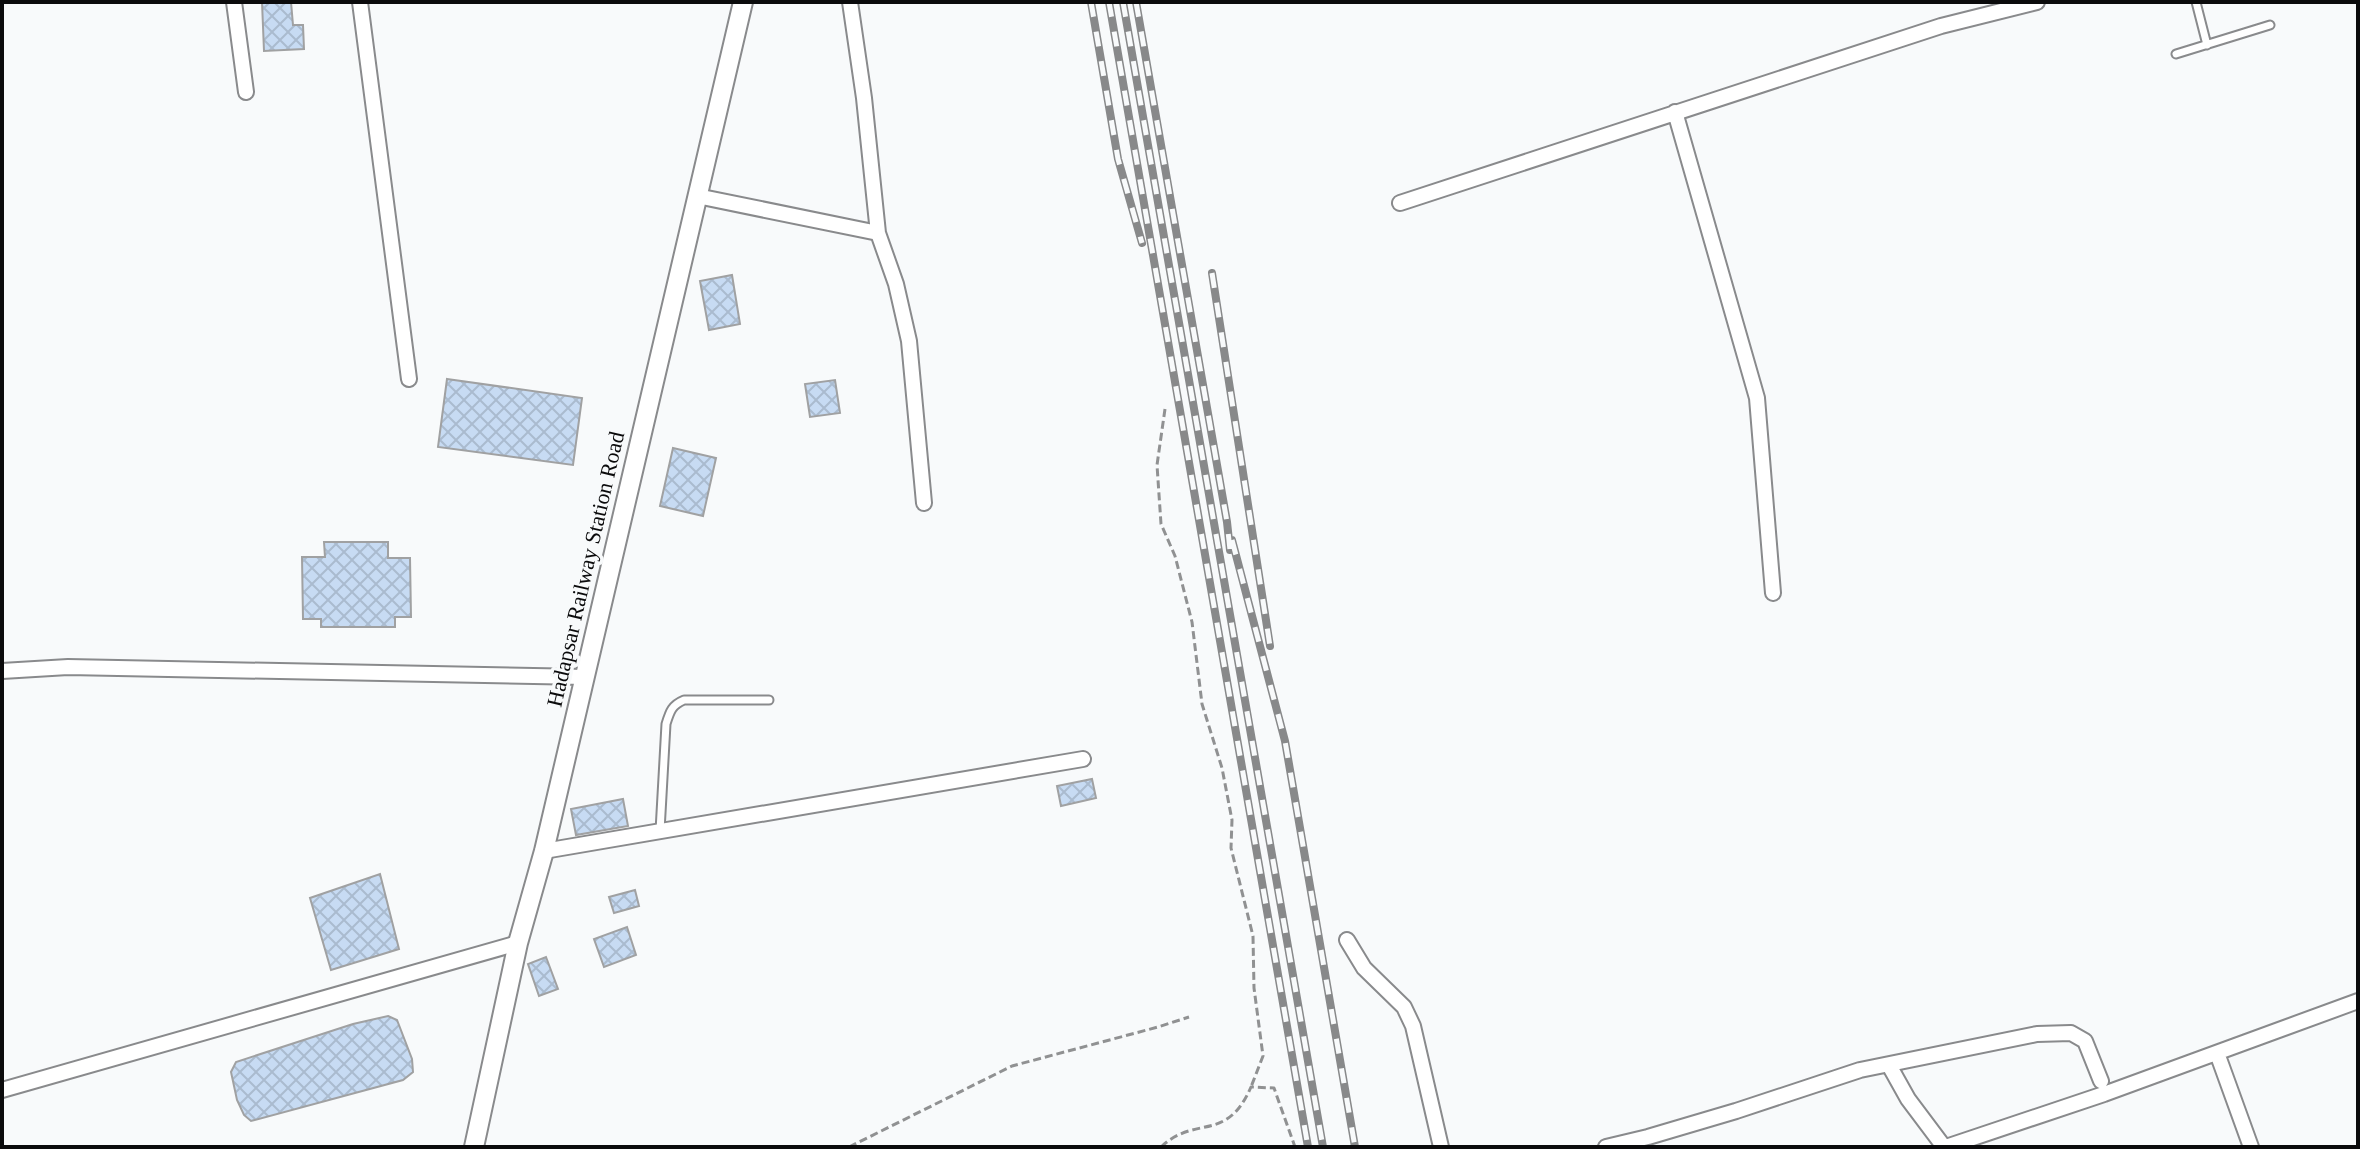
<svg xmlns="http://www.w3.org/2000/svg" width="2360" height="1149" font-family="Georgia,serif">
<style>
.building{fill:url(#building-cross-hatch);stroke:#a0a1a2;stroke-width:2}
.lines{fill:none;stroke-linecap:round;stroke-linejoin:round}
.service-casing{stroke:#898a8c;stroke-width:11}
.minor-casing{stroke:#898a8c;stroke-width:18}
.tertiary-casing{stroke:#898a8c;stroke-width:22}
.path{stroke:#909192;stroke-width:3;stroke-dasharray:8 4;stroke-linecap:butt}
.service{stroke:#fff;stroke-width:7}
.minor{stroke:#fff;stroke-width:14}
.tertiary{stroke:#fff;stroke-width:18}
.rail-casing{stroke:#88898a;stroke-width:8}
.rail{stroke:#f8fafb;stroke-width:5;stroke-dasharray:15;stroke-linecap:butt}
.labels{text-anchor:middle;stroke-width:7;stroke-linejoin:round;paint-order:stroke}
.street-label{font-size:22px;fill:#0b0b0c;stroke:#f8fafb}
</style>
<defs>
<pattern id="building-cross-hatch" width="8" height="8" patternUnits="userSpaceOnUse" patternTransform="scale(2)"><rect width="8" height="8" fill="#c7dbf3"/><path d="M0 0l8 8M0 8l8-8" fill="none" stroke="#aabbcf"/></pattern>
</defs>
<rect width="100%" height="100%" fill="#f8fafb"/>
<path class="building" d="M 262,2 L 291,2 L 293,25 L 303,25 L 304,49 L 264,51 Z
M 732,275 L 740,324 L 709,330 L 700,281 Z
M 447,379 L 582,398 L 573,465 L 438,447 Z
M 835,380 L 840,413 L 810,417 L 805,384 Z
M 673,448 L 716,458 L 703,516 L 660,506 Z
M 324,542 L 388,542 L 388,558 L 410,558 L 411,617 L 395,617 L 395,627 L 321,627 L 321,619 L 303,619 L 302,557 L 325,557 Z
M 1092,779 L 1096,798 L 1061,806 L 1057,786 Z
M 623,799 L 628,826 L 576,835 L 571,809 Z
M 380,874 L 399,949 L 331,970 L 310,898 Z
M 635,890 L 639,906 L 614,913 L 609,897 Z
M 627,927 L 636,955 L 604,967 L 594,939 Z
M 546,957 L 558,989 L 539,996 L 528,964 Z
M 388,1016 L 397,1020 L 412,1059 L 413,1072 L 403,1080 L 251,1121 L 244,1115 L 237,1100 L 231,1072 L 236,1062 L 353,1024 Z"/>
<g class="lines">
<defs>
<path id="service" d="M 2196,2 L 2207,45
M 2176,54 L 2270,25
M 660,831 L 666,724 C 670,711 672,705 684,700 L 769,700"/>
<path id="minor" d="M 234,2 L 246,92
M 360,2 L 409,379
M 850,2 L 864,98 L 878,233 L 896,284 L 909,341 L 924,503
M 1675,112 L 1757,398 L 1773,593
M 697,196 L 878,233
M 1400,203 L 1941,26 L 2037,2
M 2,671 L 68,667 L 585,677
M 544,851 L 1083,759
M 1347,940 L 1364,968 L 1404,1007 L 1413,1026 L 1441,1147
M 2217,1053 L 2251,1147
M 1889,1065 L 1908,1099 L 1944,1147
M 2,1090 L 518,943
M 1606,1147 L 1648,1137 L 1736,1111 L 1860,1070 L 2037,1034 L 2071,1033 L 2085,1041 L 2101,1081
M 1946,1147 L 2104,1094 L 2358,1001"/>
<path id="tertiary" d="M 474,1147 L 518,943 L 544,851 L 743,2"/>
</defs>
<use href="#service" class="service-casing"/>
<use href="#minor" class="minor-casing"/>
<use href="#tertiary" class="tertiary-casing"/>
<path class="path" d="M 1165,409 L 1157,465 L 1161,524 L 1175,556 L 1192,622 L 1202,704 L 1222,768 L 1232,820 L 1231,848 L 1253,936 L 1254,988 L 1263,1056 L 1251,1087
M 849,1147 L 1012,1066 L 1158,1027 L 1189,1017
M 1161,1147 C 1196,1114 1226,1144 1251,1087 L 1274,1088 L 1295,1147"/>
<use href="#service" class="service"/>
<use href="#minor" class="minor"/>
<use href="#tertiary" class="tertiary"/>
<defs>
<path id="rail" d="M 1091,2 L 1118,159 L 1142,243
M 1109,2 L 1308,1147
M 1123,2 L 1323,1147
M 1136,2 L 1227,522 L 1230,550
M 1212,273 L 1270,646
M 1232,540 L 1285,741 L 1355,1147"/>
</defs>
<use href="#rail" class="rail-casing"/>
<use href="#rail" class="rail"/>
</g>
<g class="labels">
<g class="street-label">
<text transform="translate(585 569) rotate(-77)" y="8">Hadapsar Railway Station Road</text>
</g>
</g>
<rect width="2360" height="1149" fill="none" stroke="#0b0b0c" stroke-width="8"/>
</svg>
